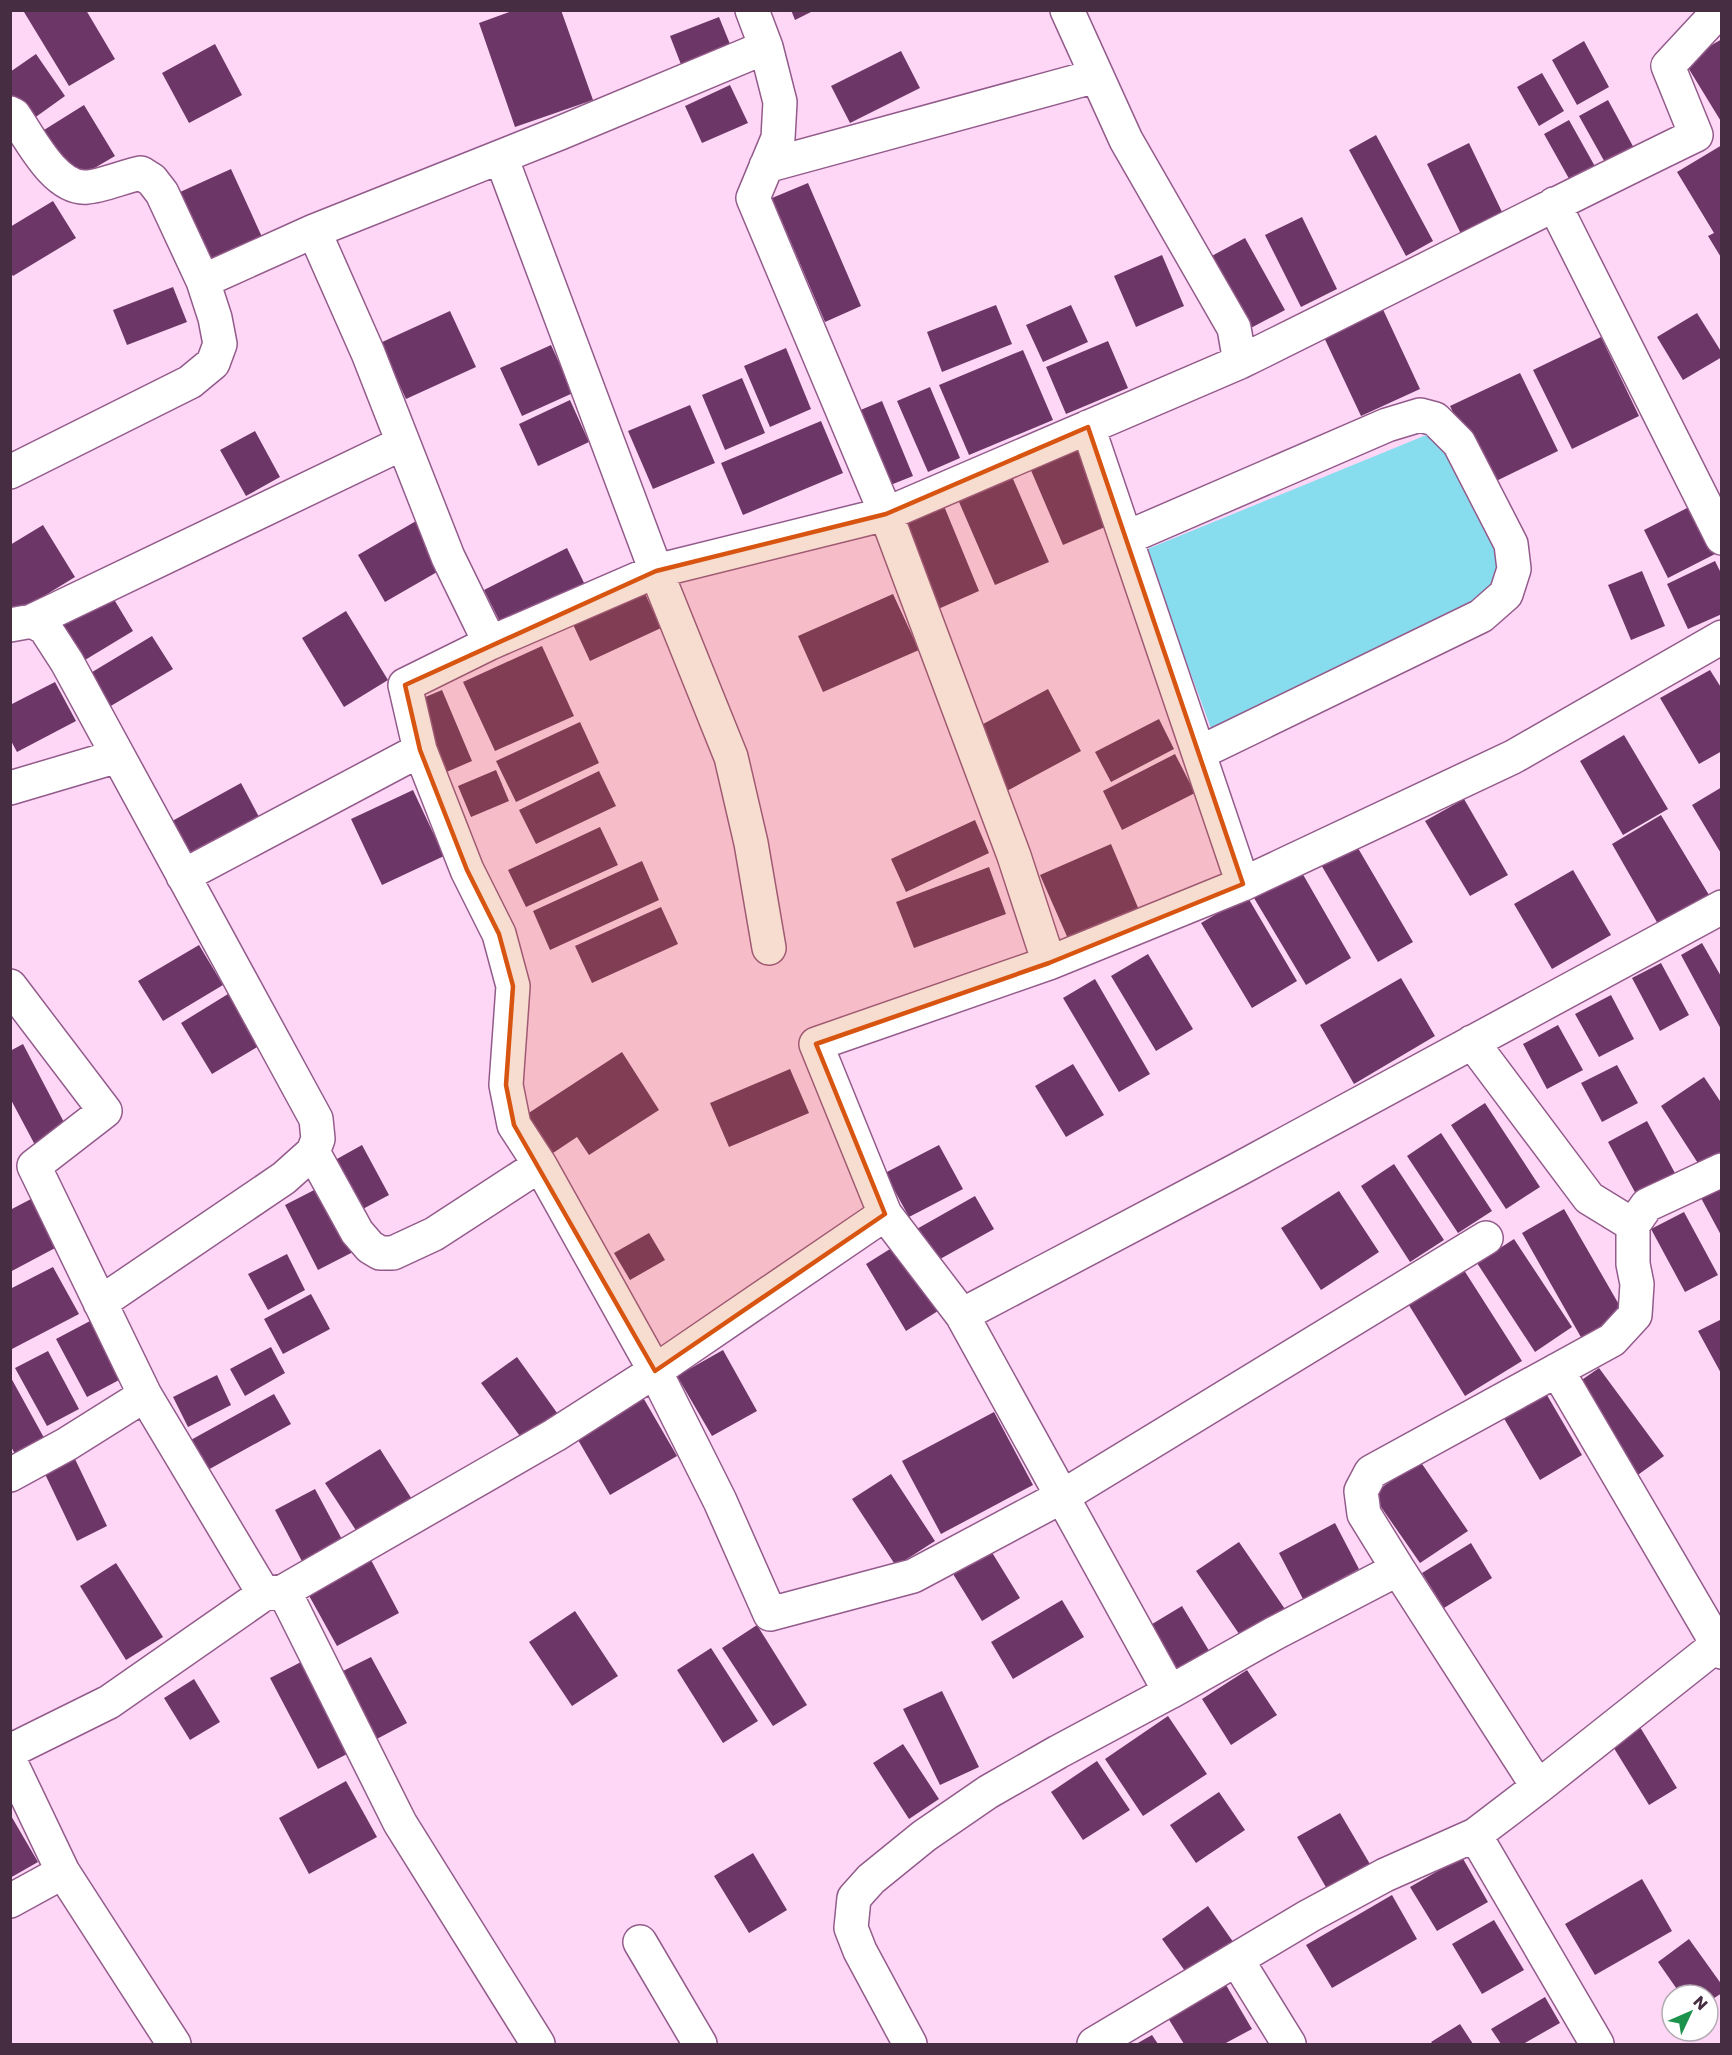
<svg xmlns="http://www.w3.org/2000/svg" width="1732" height="2055" font-family="Poppins,sans-serif">
<style>
.water{fill:#87ddee}
.building{fill:#6c3766}
.lines{fill:none;stroke-linecap:round;stroke-linejoin:round}
.minor-casing{stroke:#935b8b;stroke-width:36}
.minor{stroke:#fff;stroke-width:33}
.marked{fill:#d85511;fill-opacity:0.2;stroke:#d85511;stroke-width:4.5;stroke-linejoin:round}
</style>
<rect width="100%" height="100%" fill="#fed7f7"/>
<path class="water" d="M 1441,429 L 1506,550 L 1507,586 L 1212,731 L 1145,550 Z"/>
<path class="building" d="M 26,10 L 86,10 L 115,59 L 69,86 L 24,12 Z
M 515,10 L 561,10 L 593,100 L 515,127 L 479,23 Z
M 791,10 L 815,10 L 795,20 Z
M 719,17 L 732,49 L 682,67 L 670,36 Z
M 1722,39 L 1722,123 L 1684,61 Z
M 1584,41 L 1609,87 L 1577,105 L 1552,60 Z
M 215,44 L 242,95 L 189,123 L 162,73 Z
M 901,51 L 920,88 L 850,123 L 831,86 Z
M 36,54 L 65,96 L 26,124 L 10,103 L 10,72 Z
M 1542,73 L 1564,111 L 1539,126 L 1517,87 Z
M 730,85 L 748,123 L 702,143 L 685,106 Z
M 1608,100 L 1635,150 L 1607,166 L 1579,116 Z
M 84,105 L 115,156 L 74,180 L 44,130 Z
M 1569,120 L 1597,170 L 1572,184 L 1544,134 Z
M 1376,135 L 1433,241 L 1406,256 L 1349,150 Z
M 1469,143 L 1503,214 L 1461,234 L 1427,164 Z
M 1722,145 L 1722,259 L 1708,236 L 1714,233 L 1677,172 Z
M 231,169 L 262,237 L 200,265 L 169,197 Z
M 808,183 L 861,306 L 825,322 L 772,198 Z
M 53,201 L 76,238 L 13,276 L 10,272 L 10,227 Z
M 1302,217 L 1337,289 L 1301,307 L 1265,235 Z
M 1245,238 L 1285,310 L 1247,330 L 1208,258 Z
M 1162,255 L 1184,306 L 1136,327 L 1114,276 Z
M 173,287 L 187,322 L 127,345 L 113,310 Z
M 1380,303 L 1420,389 L 1361,416 L 1321,331 Z
M 996,305 L 1012,344 L 942,372 L 927,332 Z
M 1071,305 L 1088,342 L 1043,362 L 1026,325 Z
M 450,311 L 476,367 L 406,399 L 380,343 Z
M 1697,313 L 1722,353 L 1722,357 L 1683,380 L 1657,337 Z
M 1601,337 L 1639,416 L 1572,449 L 1533,370 Z
M 1108,341 L 1128,388 L 1066,414 L 1046,367 Z
M 551,345 L 573,393 L 522,416 L 500,368 Z
M 786,348 L 811,409 L 770,427 L 744,366 Z
M 1023,350 L 1053,420 L 969,455 L 939,385 Z
M 1520,373 L 1558,451 L 1488,485 L 1450,406 Z
M 742,378 L 765,433 L 725,450 L 702,395 Z
M 930,387 L 960,458 L 928,472 L 897,401 Z
M 570,400 L 589,442 L 538,466 L 519,424 Z
M 882,401 L 913,476 L 883,488 L 851,414 Z
M 690,405 L 715,463 L 653,489 L 628,431 Z
M 821,421 L 843,473 L 743,515 L 721,463 Z
M 255,431 L 280,477 L 246,496 L 220,450 Z
M 1079,447 L 1112,524 L 1063,545 L 1030,468 Z
M 1010,472 L 1049,562 L 995,585 L 956,495 Z
M 944,506 L 979,591 L 936,610 L 900,525 Z
M 1691,506 L 1715,554 L 1668,578 L 1644,530 Z
M 416,521 L 444,568 L 385,602 L 358,555 Z
M 43,525 L 75,577 L 13,615 L 10,611 L 10,545 Z
M 567,548 L 588,591 L 505,632 L 484,590 Z
M 1715,561 L 1722,575 L 1722,614 L 1688,629 L 1667,584 Z
M 1642,571 L 1665,626 L 1631,640 L 1608,585 Z
M 642,587 L 661,628 L 590,661 L 571,620 Z
M 893,594 L 919,650 L 823,692 L 798,636 Z
M 112,596 L 133,631 L 80,663 L 59,627 Z
M 346,611 L 388,680 L 344,707 L 302,638 Z
M 152,636 L 173,669 L 99,713 L 79,680 Z
M 542,646 L 574,716 L 495,751 L 463,682 Z
M 1710,670 L 1722,689 L 1722,751 L 1699,764 L 1660,698 Z
M 55,682 L 76,721 L 17,752 L 10,739 L 10,705 Z
M 1048,689 L 1081,751 L 1005,792 L 972,730 Z
M 442,690 L 472,761 L 435,777 L 404,706 Z
M 1159,719 L 1174,749 L 1111,782 L 1095,752 Z
M 580,722 L 599,763 L 516,802 L 496,761 Z
M 1624,735 L 1668,809 L 1623,835 L 1580,761 Z
M 1175,754 L 1195,793 L 1122,830 L 1103,791 Z
M 496,770 L 509,801 L 471,817 L 458,786 Z
M 599,771 L 616,806 L 536,844 L 519,810 Z
M 241,783 L 259,817 L 183,858 L 165,825 Z
M 1722,787 L 1722,855 L 1692,805 Z
M 413,790 L 444,856 L 382,885 L 351,819 Z
M 1464,799 L 1508,875 L 1470,896 L 1425,821 Z
M 1661,815 L 1709,895 L 1658,924 L 1612,844 Z
M 975,820 L 989,853 L 906,892 L 891,859 Z
M 600,827 L 618,865 L 526,907 L 508,870 Z
M 1355,843 L 1413,942 L 1378,962 L 1320,863 Z
M 1111,844 L 1139,910 L 1069,941 L 1040,875 Z
M 642,861 L 659,900 L 550,950 L 533,911 Z
M 989,867 L 1006,914 L 914,948 L 896,902 Z
M 1573,870 L 1611,935 L 1552,969 L 1514,904 Z
M 1301,871 L 1351,958 L 1306,985 L 1254,898 Z
M 1247,896 L 1297,981 L 1252,1008 L 1201,923 Z
M 661,907 L 678,944 L 592,983 L 575,946 Z
M 1702,943 L 1722,978 L 1722,1031 L 1681,955 Z
M 199,945 L 223,985 L 163,1021 L 138,981 Z
M 1148,954 L 1193,1029 L 1156,1051 L 1111,976 Z
M 1661,963 L 1689,1015 L 1660,1031 L 1632,978 Z
M 1401,978 L 1435,1036 L 1354,1084 L 1320,1025 Z
M 1095,979 L 1150,1074 L 1119,1092 L 1063,998 Z
M 228,994 L 259,1046 L 212,1074 L 181,1023 Z
M 1611,995 L 1634,1039 L 1599,1057 L 1575,1014 Z
M 1558,1025 L 1583,1070 L 1547,1089 L 1523,1044 Z
M 23,1044 L 67,1128 L 35,1145 L 10,1098 L 10,1051 Z
M 622,1052 L 659,1110 L 589,1155 L 577,1137 L 547,1157 L 521,1118 Z
M 1073,1064 L 1104,1115 L 1066,1137 L 1035,1086 Z
M 1617,1065 L 1638,1103 L 1602,1122 L 1581,1083 Z
M 790,1069 L 809,1113 L 729,1147 L 710,1103 Z
M 1704,1077 L 1722,1104 L 1722,1159 L 1703,1171 L 1661,1106 Z
M 1485,1103 L 1540,1187 L 1506,1209 L 1451,1125 Z
M 1647,1121 L 1676,1175 L 1637,1196 L 1608,1142 Z
M 1441,1133 L 1492,1211 L 1458,1233 L 1407,1156 Z
M 362,1145 L 389,1195 L 346,1218 L 319,1169 Z
M 939,1145 L 963,1189 L 909,1217 L 885,1173 Z
M 1394,1164 L 1444,1240 L 1410,1262 L 1361,1186 Z
M 320,1187 L 353,1252 L 318,1270 L 285,1205 Z
M 1722,1187 L 1722,1237 L 1701,1198 Z
M 1339,1191 L 1379,1252 L 1321,1290 L 1281,1228 Z
M 975,1196 L 994,1229 L 933,1263 L 915,1230 Z
M 31,1199 L 57,1247 L 10,1272 L 10,1210 Z
M 1564,1209 L 1625,1315 L 1582,1339 L 1522,1233 Z
M 1684,1212 L 1718,1275 L 1685,1292 L 1651,1229 Z
M 649,1233 L 665,1260 L 630,1280 L 614,1253 Z
M 1514,1239 L 1572,1327 L 1535,1352 L 1477,1263 Z
M 898,1244 L 938,1311 L 906,1331 L 866,1264 Z
M 287,1254 L 305,1290 L 268,1310 L 248,1274 Z
M 53,1267 L 79,1314 L 12,1349 L 10,1289 Z
M 1462,1267 L 1522,1361 L 1465,1396 L 1407,1302 Z
M 311,1294 L 330,1329 L 283,1354 L 264,1319 Z
M 1722,1319 L 1722,1375 L 1698,1331 Z
M 90,1321 L 121,1379 L 87,1397 L 56,1339 Z
M 271,1347 L 285,1373 L 245,1396 L 230,1369 Z
M 723,1350 L 757,1411 L 712,1436 L 677,1376 Z
M 48,1351 L 79,1409 L 47,1426 L 15,1368 Z
M 517,1357 L 560,1417 L 525,1443 L 481,1383 Z
M 1599,1368 L 1664,1456 L 1635,1477 L 1570,1388 Z
M 217,1375 L 231,1405 L 188,1427 L 173,1397 Z
M 10,1376 L 48,1445 L 19,1461 L 10,1445 Z
M 1544,1390 L 1582,1455 L 1540,1480 L 1502,1415 Z
M 274,1394 L 291,1424 L 206,1471 L 189,1441 Z
M 641,1394 L 677,1456 L 610,1495 L 574,1433 Z
M 994,1412 L 1033,1485 L 941,1534 L 902,1461 Z
M 380,1449 L 415,1504 L 361,1538 L 325,1483 Z
M 75,1459 L 107,1526 L 77,1541 L 45,1474 Z
M 1420,1461 L 1468,1531 L 1420,1563 L 1372,1494 Z
M 891,1474 L 935,1541 L 896,1566 L 852,1499 Z
M 315,1489 L 345,1545 L 305,1567 L 275,1510 Z
M 1335,1523 L 1359,1569 L 1303,1599 L 1279,1553 Z
M 1239,1542 L 1289,1615 L 1246,1644 L 1196,1571 Z
M 1471,1543 L 1492,1578 L 1444,1608 L 1422,1573 Z
M 988,1546 L 1020,1598 L 982,1621 L 950,1569 Z
M 370,1558 L 399,1613 L 337,1646 L 307,1592 Z
M 116,1563 L 163,1637 L 126,1660 L 80,1586 Z
M 1062,1600 L 1084,1637 L 1013,1679 L 991,1642 Z
M 1182,1606 L 1211,1654 L 1168,1680 L 1139,1632 Z
M 575,1611 L 618,1676 L 572,1706 L 529,1642 Z
M 757,1625 L 807,1705 L 773,1726 L 722,1648 Z
M 711,1648 L 758,1721 L 723,1743 L 677,1670 Z
M 371,1657 L 407,1723 L 373,1741 L 337,1674 Z
M 301,1662 L 349,1753 L 318,1769 L 270,1678 Z
M 1247,1670 L 1277,1715 L 1231,1745 L 1202,1699 Z
M 194,1679 L 220,1722 L 190,1740 L 164,1698 Z
M 942,1691 L 979,1767 L 940,1785 L 903,1709 Z
M 1168,1716 L 1207,1774 L 1143,1816 L 1105,1759 Z
M 1640,1727 L 1677,1788 L 1649,1805 L 1612,1745 Z
M 903,1744 L 939,1799 L 909,1819 L 873,1763 Z
M 1097,1761 L 1130,1810 L 1083,1840 L 1051,1792 Z
M 346,1781 L 377,1837 L 309,1874 L 279,1818 Z
M 1219,1792 L 1245,1830 L 1196,1863 L 1170,1825 Z
M 1340,1813 L 1374,1871 L 1331,1896 L 1297,1837 Z
M 10,1814 L 38,1862 L 10,1878 Z
M 753,1853 L 787,1910 L 749,1933 L 714,1876 Z
M 1462,1857 L 1488,1902 L 1437,1931 L 1410,1887 Z
M 1642,1879 L 1672,1931 L 1595,1975 L 1565,1924 Z
M 1392,1895 L 1417,1939 L 1332,1988 L 1306,1945 Z
M 1208,1906 L 1236,1946 L 1190,1978 L 1162,1939 Z
M 1494,1920 L 1524,1970 L 1482,1994 L 1452,1944 Z
M 1689,1939 L 1722,1985 L 1722,1993 L 1708,2002 L 1708,1995 L 1681,1995 L 1658,1962 Z
M 1226,1985 L 1252,2029 L 1224,2044 L 1184,2044 L 1168,2018 Z
M 1545,1997 L 1560,2023 L 1523,2044 L 1501,2044 L 1491,2029 Z
M 1460,2024 L 1473,2044 L 1433,2044 L 1431,2042 Z
M 1152,2035 L 1158,2044 L 1136,2044 Z"/>
<g class="lines">
<defs>
<path id="minor" d="M 1067,10 L 1126,140 L 1234,328 L 1240,362 L 886,514 L 1014,856 L 1049,963 L 1243,884 L 1513,757 L 1722,637
M 10,113 L 14,115 C 30,138 55,190 87,187 C 102,186 125,176 141,173 L 152,180 L 162,193 L 203,281 L 215,318 L 220,344 L 213,363 L 190,382 L 10,472
M 501,157 L 656,571 L 731,757 L 751,843 L 769,948
M 766,166 L 1096,76
M 1554,204 L 1722,538
M 203,281 L 314,231
M 1240,362 C 1393,287 1543,209 1696,135 L 1668,66 L 1720,10
M 1088,427 L 1243,884
M 1126,538 L 1387,425 L 1420,415 L 1435,419 L 1459,443 L 1511,544 L 1514,569 L 1506,594 L 1481,616 L 1199,753
M 32,621 L 403,443
M 10,625 L 32,621 L 45,628 L 67,662 L 316,1119 L 318,1139 L 313,1152 L 284,1178 L 100,1303
M 490,643 L 656,571 L 886,514 L 753,198 L 778,138 L 780,102 L 766,47
M 10,788 L 118,756
M 183,876 L 420,750
M 1049,963 L 816,1044 L 885,1214 L 962,1315 L 1170,1692 L 1275,1633 L 1398,1569 L 1538,1787 L 1475,1835 L 1385,1875 L 1309,1916 L 1094,2044
M 10,986 L 105,1111 L 34,1166 L 145,1395 L 264,1594 L 284,1591
M 1472,1042 L 1589,1198 L 1633,1225
M 313,1152 L 357,1232 L 370,1247 L 380,1253 L 393,1253 L 434,1234 L 540,1165
M 885,1214 L 655,1371 L 720,1501 L 770,1614 L 913,1576 L 1063,1496 L 1486,1238
M 962,1315 L 1237,1170 L 1722,907
M 1557,1370 L 1722,1652
M 10,1475 L 67,1444 L 145,1395
M 1398,1569 L 1364,1514 L 1361,1491 L 1371,1472 L 1612,1340 L 1635,1315 L 1637,1284 L 1633,1264 L 1633,1225 L 1647,1205 L 1722,1170
M 10,1751 L 109,1702 L 264,1594
M 10,1761 L 63,1872 L 174,2044
M 1538,1787 L 1717,1645
M 1475,1835 L 1597,2044
M 10,1901 L 63,1872
M 640,1942 L 700,2044
M 1237,1960 L 1289,2044
M 538,2044 L 400,1823 L 284,1591 L 555,1435 L 655,1371 L 540,1165 L 514,1125 L 506,1085 L 513,986 L 499,934 L 467,870 L 420,750 L 405,685 L 490,643 L 448,557 L 368,353 L 314,231 L 560,133 L 766,47 L 752,10
M 910,2044 L 860,1951 L 851,1928 L 854,1898 L 871,1879 L 924,1836 L 988,1792 L 1058,1752 L 1170,1692"/>
</defs>
<use href="#minor" class="minor-casing"/>
<use href="#minor" class="minor"/>
</g>
<path class="marked" d="M 1088,427 L 1243,884 L 1049,963 L 816,1044 L 885,1214 L 655,1371 L 514,1125 L 506,1085 L 513,986 L 499,934 L 467,870 L 420,750 L 405,685 L 656,571 L 886,514 Z"/>
<rect width="1732" height="2055" fill="none" stroke="#462d42" stroke-width="24"/>
<g transform="translate(1690 2013) rotate(46)"><circle r="28" fill="#ffffff" stroke="#b5abb3" stroke-width="1.5"/>
<path d="M0-4.5L10 22L0 15L-10 22Z" fill="#1d924d"/>
<text y="-9" font-size="16" font-weight="bold" text-anchor="middle" fill="#462d42">N</text>
</g>
</svg>
